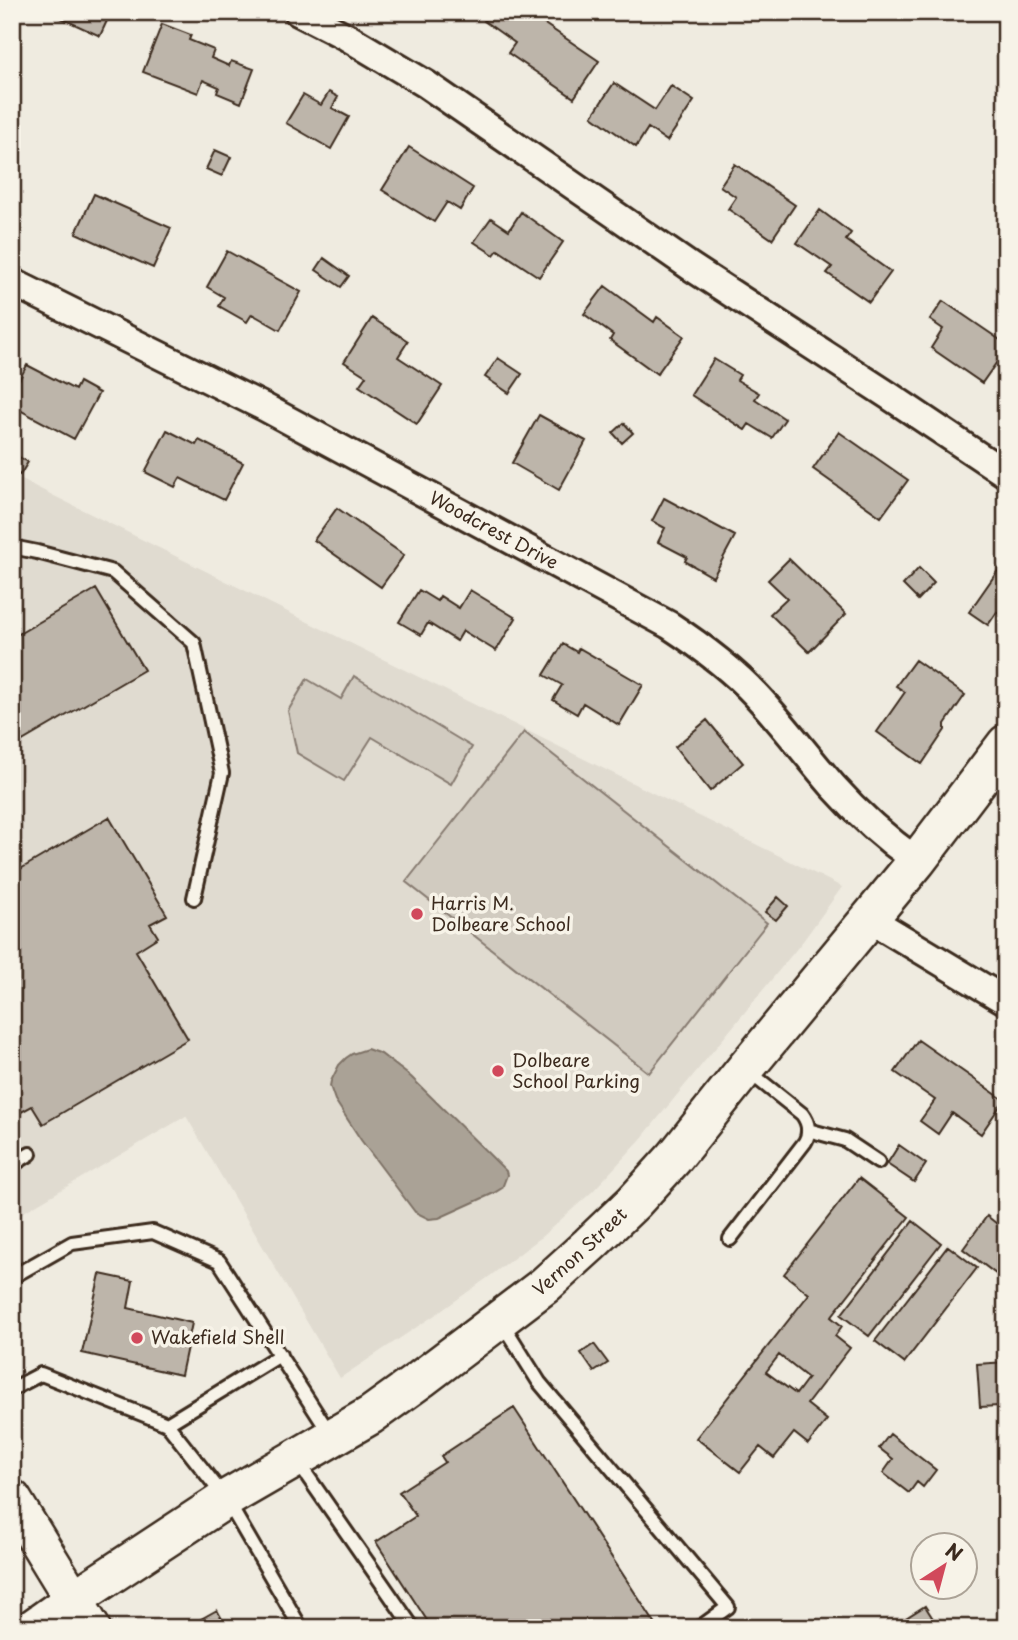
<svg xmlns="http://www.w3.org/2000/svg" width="1018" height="1640" font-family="'Playpen Sans',sans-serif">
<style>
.built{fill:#e0dbd0}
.green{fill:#d1cbc0;stroke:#867a6f;stroke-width:2}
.water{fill:#aaa296;stroke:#7e7266;stroke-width:2}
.building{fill:#bdb5aa;stroke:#3b2a1e;stroke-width:2;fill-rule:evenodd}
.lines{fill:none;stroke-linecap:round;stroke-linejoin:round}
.lane-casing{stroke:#3b2a1e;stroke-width:18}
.street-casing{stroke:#3b2a1e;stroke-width:32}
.secondary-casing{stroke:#3b2a1e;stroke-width:42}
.lane{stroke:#f7f3e8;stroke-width:12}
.street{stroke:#f7f3e8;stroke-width:26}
.secondary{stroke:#f7f3e8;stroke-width:37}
.poi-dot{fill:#d1495b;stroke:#f7f3e8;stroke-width:2.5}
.labels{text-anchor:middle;stroke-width:7;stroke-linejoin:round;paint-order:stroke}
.street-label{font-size:18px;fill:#3b2a1e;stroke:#f7f3e8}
.poi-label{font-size:18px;fill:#3b2a1e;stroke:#f7f3e8;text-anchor:start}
</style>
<rect width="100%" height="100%" fill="#efebe0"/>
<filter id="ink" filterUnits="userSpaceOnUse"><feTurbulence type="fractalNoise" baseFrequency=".0143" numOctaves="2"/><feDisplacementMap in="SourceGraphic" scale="14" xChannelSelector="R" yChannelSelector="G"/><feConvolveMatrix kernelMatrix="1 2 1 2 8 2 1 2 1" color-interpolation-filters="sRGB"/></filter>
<g filter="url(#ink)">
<path class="built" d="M 12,475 L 842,887 L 803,941 L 641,1139 L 593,1191 L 539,1239 L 490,1276 L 441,1311 L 340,1378 L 186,1116 L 12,1219 Z"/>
<path class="green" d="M 354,676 L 472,747 L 451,784 L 372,737 L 344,781 L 297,753 L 288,711 L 307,679 L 341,699 Z
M 524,732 L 767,923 L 649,1073 L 406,882 Z"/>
<path class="water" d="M 367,1049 L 381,1054 L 411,1077 L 506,1171 L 507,1175 L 502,1188 L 494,1193 L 439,1218 L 429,1219 L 415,1212 L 361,1140 L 335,1100 L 330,1086 L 331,1081 L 339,1065 L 346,1058 L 352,1054 Z"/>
<path class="building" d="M 48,12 L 111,12 L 100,36 Z
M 490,12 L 527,12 L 599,61 L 574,98 L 508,53 L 515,43 L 484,21 Z
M 162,24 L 191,35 L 189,40 L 214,50 L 211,58 L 229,66 L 231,61 L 254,69 L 241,103 L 217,93 L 219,87 L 203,80 L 198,93 L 143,72 Z
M 614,83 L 655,110 L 671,86 L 694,101 L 667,141 L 648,128 L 636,147 L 592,116 Z
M 329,92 L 338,97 L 332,108 L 349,117 L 331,149 L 286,123 L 303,95 L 321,105 Z
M 409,147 L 473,188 L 460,210 L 447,202 L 434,222 L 382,190 Z
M 215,150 L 231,157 L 222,176 L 206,169 Z
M 735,164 L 795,205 L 772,239 L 728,209 L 736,197 L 720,186 Z
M 94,194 L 171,228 L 153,268 L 76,233 Z
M 820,210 L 851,233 L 846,240 L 891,272 L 869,302 L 827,273 L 832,267 L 797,243 Z
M 521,212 L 563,242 L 539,277 L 498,250 L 494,255 L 474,242 L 491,218 L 509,230 Z
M 227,251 L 301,292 L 280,330 L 252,314 L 247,322 L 219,306 L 224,297 L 207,287 Z
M 324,258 L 349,276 L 341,287 L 316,270 Z
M 605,286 L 654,322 L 657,317 L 684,336 L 657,374 L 610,340 L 613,335 L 584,314 Z
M 943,301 L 1006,344 L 1006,349 L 982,383 L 931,348 L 943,329 L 930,320 Z
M 372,318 L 408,341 L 398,357 L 442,386 L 417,424 L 359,386 L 366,376 L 344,362 Z
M 498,358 L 522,374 L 509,393 L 485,377 Z
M 714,359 L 740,375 L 737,380 L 759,393 L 755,399 L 785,419 L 772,438 L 749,424 L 745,430 L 691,395 Z
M 27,365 L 75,390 L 79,382 L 99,393 L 74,439 L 12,406 L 12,393 Z
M 539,415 L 586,441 L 559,490 L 512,463 Z
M 624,423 L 633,433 L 622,443 L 613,433 Z
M 167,430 L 196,445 L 199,440 L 243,463 L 224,500 L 180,478 L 175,487 L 145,472 Z
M 839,432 L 908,480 L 881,517 L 813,469 Z
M 12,453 L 28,462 L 20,475 L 12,470 Z
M 664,498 L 735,536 L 713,577 L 685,561 L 687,557 L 658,542 L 665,528 L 652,521 Z
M 337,508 L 404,555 L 381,587 L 314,540 Z
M 789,559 L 846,614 L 809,652 L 770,614 L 787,598 L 768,580 Z
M 1006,559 L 1006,618 L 997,612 L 988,625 L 969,612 Z
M 919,568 L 934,583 L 918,600 L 903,585 Z
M 96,589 L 144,670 L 12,747 L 12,638 Z
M 419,590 L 437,601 L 440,596 L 459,608 L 470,590 L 516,618 L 496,651 L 463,631 L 457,641 L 428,623 L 421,635 L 399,622 Z
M 563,644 L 577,652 L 579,648 L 643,685 L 619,725 L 583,703 L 577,714 L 553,700 L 562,685 L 544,675 Z
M 915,660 L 965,695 L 945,724 L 945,730 L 922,764 L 877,732 L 905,692 L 896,686 Z
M 707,720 L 743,763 L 710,791 L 675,747 Z
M 109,817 L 167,915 L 150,924 L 158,937 L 136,951 L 188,1039 L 43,1124 L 32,1106 L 12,1117 L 12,874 Z
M 778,897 L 788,906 L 776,920 L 765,912 Z
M 918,1040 L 1004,1100 L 981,1134 L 952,1113 L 938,1134 L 920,1121 L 935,1100 L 895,1072 Z
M 899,1145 L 926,1164 L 914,1182 L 887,1164 Z
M 859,1178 L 909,1217 L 831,1317 L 842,1326 L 835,1336 L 850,1348 L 807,1404 L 827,1420 L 808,1444 L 794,1433 L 774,1458 L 760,1447 L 740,1472 L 696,1438 L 809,1294 L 784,1274 ZM 779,1355 L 808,1378 L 796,1394 L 766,1372 Z
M 987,1216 L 1006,1231 L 1006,1261 L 996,1274 L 963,1249 Z
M 913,1221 L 941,1243 L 869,1336 L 841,1315 Z
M 948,1246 L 977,1268 L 904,1363 L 875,1341 Z
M 100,1274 L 133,1281 L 128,1308 L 192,1323 L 181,1375 L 82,1353 Z
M 594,1344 L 608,1363 L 594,1372 L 581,1353 Z
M 1006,1362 L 1006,1440 L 1001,1440 L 999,1406 L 980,1407 L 977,1364 Z
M 514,1408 L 658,1628 L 432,1628 L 376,1542 L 416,1516 L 399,1492 L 445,1462 L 441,1456 Z
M 890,1434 L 936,1470 L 923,1487 L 917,1482 L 909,1493 L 883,1473 L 893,1459 L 879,1448 Z
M 925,1606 L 939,1628 L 890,1628 Z
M 217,1610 L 227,1628 L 185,1628 Z"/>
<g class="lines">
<defs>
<path id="lane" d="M 12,547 L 37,552 L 113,572 L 194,643 L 222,773 L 194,898
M 808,1130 L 845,1140 L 878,1162
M 12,1165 L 30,1154
M 730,1239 L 805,1142 C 810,1133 809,1123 802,1114 L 748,1071
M 12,1277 L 72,1243 L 153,1232 L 219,1261 L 330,1434
M 502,1323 L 539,1382 L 728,1607 L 699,1628
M 12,1389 L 41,1374 L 167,1424 L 226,1499 L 301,1628
M 167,1424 L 280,1355
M 297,1461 L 413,1628"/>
<g id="street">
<path d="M 298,12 L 347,37 L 426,84 L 691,267 L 888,395 L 1006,474"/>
<path id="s1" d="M 12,282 L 264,407 L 669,625 C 701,646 731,668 757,696 C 784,725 807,756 833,786 C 858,814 886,839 917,861"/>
<path d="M 868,918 L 1006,1001"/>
</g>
<g id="secondary">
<path d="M 12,1499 L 91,1628"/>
<path id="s2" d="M 33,1628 L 74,1599 L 226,1499 L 371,1415 L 421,1379 L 545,1285 L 589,1245 L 634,1202 L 674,1158 L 745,1069 L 917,861 L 1006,744"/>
</g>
</defs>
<use href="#lane" class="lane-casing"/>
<use href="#street" class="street-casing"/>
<use href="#secondary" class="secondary-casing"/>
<use href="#lane" class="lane"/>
<use href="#street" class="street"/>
<use href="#secondary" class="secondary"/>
</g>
</g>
<g class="poi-dot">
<circle cx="417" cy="914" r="7"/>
<circle cx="498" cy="1071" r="7"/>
<circle cx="137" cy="1338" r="7"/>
</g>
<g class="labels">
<g class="street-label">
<text dy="6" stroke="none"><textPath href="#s1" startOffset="542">Woodcrest Drive</textPath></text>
<text dy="6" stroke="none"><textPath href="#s2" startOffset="665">Vernon Street</textPath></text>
</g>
<g class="poi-label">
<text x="431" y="910">Harris M.<tspan x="431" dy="21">Dolbeare School</tspan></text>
<text x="512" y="1067">Dolbeare<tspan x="512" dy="21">School Parking</tspan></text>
<text x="151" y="1344">Wakefield Shell</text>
</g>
</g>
<rect width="1018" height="1640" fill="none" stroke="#f7f3e8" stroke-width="42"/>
<rect x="21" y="21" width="976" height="1598" fill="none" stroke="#3b2a1e" stroke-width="2.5" filter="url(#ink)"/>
<g transform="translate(944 1566) rotate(36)"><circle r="33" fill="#f7f3e8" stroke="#aca397" stroke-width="2"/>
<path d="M0-5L12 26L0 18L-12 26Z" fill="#d1495b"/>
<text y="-10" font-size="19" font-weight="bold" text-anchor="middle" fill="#3b2a1e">N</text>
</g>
</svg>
